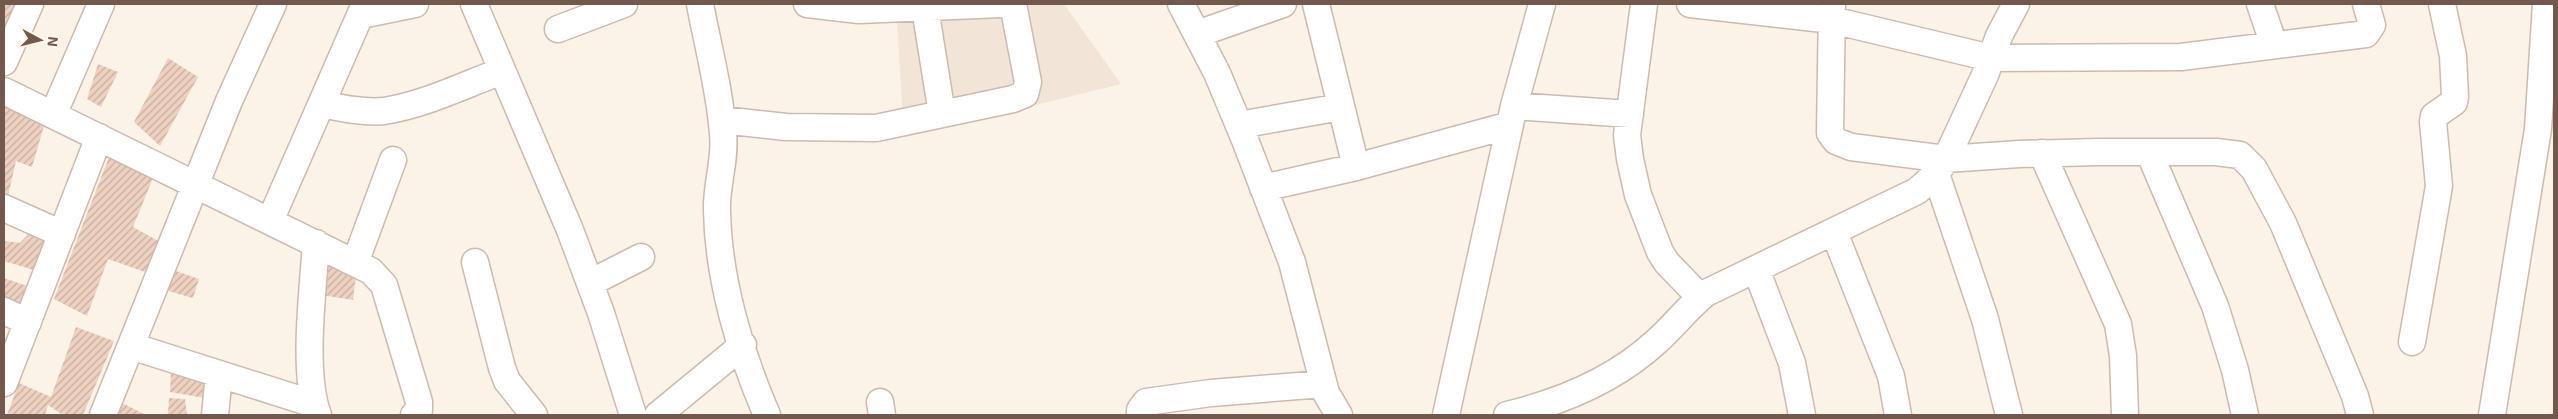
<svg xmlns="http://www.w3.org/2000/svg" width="2558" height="419" font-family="'Exo 2',sans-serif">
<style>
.residential{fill:#f2e4d6}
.building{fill:url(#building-hatch)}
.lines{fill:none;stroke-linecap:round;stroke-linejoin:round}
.minor-casing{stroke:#ccbaae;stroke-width:29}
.minor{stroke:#fff;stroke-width:26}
</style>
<defs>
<pattern id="building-hatch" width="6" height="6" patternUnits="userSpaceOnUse" patternTransform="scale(1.25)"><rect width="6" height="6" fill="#eed1c1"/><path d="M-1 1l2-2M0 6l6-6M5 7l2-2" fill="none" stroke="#c5ad9f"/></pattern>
</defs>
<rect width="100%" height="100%" fill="#fbf3e7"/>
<path class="residential" d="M 896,4 L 1064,4 L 1121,84 L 904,137 Z"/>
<path class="building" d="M 4,4 L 19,4 L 4,38 Z
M 168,58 L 198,77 L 160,146 L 134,122 Z
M 98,64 L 118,72 L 101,107 L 87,99 Z
M 4,97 L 48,112 L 32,167 L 16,161 L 8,196 L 4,195 Z
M 109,157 L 153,178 L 133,227 L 162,243 L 145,272 L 108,259 L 87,316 L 54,299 Z
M 32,230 L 49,241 L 34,270 L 4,261 L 4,241 L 20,243 Z
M 324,264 L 356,275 L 353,300 L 322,295 Z
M 173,270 L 199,279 L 193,298 L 165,290 Z
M 4,278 L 30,287 L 21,311 L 4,299 Z
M 76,327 L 114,341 L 83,415 L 63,415 L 48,405 L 45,415 L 7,415 L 19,383 L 51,397 Z
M 171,370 L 210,376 L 205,398 L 170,392 Z
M 169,398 L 185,399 L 187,415 L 168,415 Z
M 122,403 L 146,415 L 119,415 Z"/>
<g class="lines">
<defs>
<path id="minor" d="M 474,4 L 570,230 L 601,313 L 633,415
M 700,4 C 708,47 720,91 723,134 C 726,159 716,185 717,210 C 718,278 740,353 767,415
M 807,4 L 859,10 L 1001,4
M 1181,4 L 1217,73 L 1245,140 L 1292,262 L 1326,393 L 1339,415
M 1316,4 L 1356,167
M 1644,4 L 1627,135 L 1630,159 L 1638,195 L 1660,252 L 1667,263 L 1700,297
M 1690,4 L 1832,20 L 1991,58 L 2181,57 L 2366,34 L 2372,25 L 2366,4
M 1832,4 L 1830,133 L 1836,141 L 1851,147 L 1946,159 L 2019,154 L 2098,152 L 2216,152 L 2240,155 L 2254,169 L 2283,223 L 2355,396 L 2360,415
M 2260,4 L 2274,45
M 925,8 L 942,114
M 361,15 L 415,4
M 558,29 L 624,4
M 1197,34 L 1283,4
M 4,62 L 30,4
M 4,91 L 371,271 L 384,285 L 419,402 L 419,410 L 414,415
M 322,104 C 341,108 363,113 384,111 C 424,105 464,85 502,71
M 1514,106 L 1630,114
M 53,115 L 101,4
M 722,120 L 786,127 L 876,128 L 1013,99 L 1025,94 L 1028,82 L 1013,4
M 1239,125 L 1341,107
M 2149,152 L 2215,306 L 2235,370 L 2245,415
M 2042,153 L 2118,324 L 2123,356 L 2125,415
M 1936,174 L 1985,319 L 2009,415
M 1263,188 L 1356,167 L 1510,125
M 4,208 L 62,234
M 270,221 L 365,4
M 1834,232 L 1891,376 L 1898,415
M 316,243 C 313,290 302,373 318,415
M 475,262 L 502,368 L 507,381 L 534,415
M 355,263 L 393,160
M 1756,269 L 1792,363 L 1802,415
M 590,283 L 641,257
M 4,311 L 28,322
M 2412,342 L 2439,186 L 2433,122 L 2434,116 L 2454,102 L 2455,96 L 2453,56 L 2442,4
M 131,346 L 314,404
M 4,383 L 99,137
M 880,402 L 882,415
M 103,415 L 229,101 L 273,4
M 215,415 L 219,374
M 658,415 L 743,345
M 1140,415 L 1140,410 L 1146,402 L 1211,393 L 1323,384
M 1446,415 L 1514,106 L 1542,4
M 1507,415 C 1561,402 1615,380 1657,341 C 1674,326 1688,307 1706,293 L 1917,191 L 1936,174 L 1946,159 L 1985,75 L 1999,36 L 2016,4
M 2492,415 L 2538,129 L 2546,4"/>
</defs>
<use href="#minor" class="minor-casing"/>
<use href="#minor" class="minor"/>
</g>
<rect width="2558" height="419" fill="none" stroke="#73594d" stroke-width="10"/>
<g transform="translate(40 40) rotate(97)" stroke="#fef7ee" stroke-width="4" paint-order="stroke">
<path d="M0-4L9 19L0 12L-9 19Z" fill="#73594d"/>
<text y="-8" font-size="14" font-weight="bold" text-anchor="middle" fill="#73594d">N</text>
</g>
</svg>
